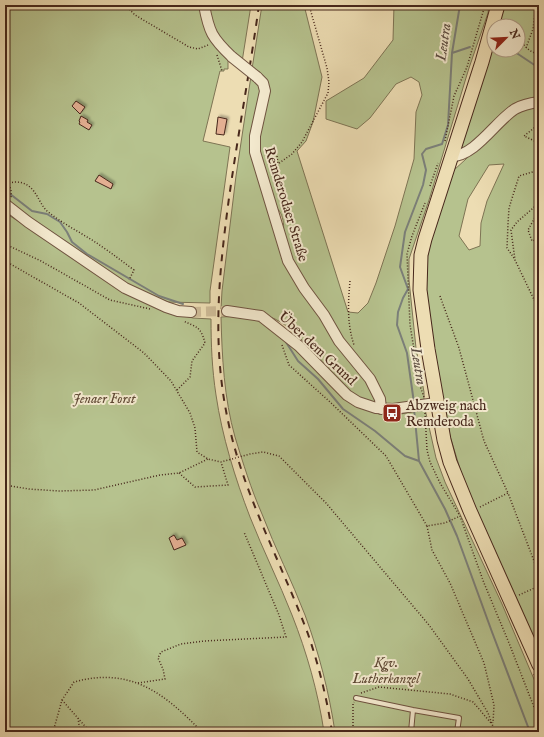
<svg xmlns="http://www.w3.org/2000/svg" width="544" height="737" font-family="'IM FELL English',serif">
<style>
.green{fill:#b6c28e;stroke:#7e7454;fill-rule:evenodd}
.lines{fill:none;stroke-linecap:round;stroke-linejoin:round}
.stream{stroke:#7b7f79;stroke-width:2}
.building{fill:#e3af92;stroke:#47271b;filter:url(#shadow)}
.tertiary-tunnel{stroke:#ccb995;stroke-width:10;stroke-dasharray:10 5;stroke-linecap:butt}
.service-casing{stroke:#705441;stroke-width:6}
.tertiary-casing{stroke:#705441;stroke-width:12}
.primary-casing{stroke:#47271b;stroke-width:15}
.path{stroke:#47271b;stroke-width:1.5;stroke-dasharray:1 2;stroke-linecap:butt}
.service{stroke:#f3e9ce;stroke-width:4}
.tertiary{stroke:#f3e9ce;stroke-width:10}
.primary{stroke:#edddb3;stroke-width:13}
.rail{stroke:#47271b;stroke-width:2;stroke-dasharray:7 7;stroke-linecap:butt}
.tertiary-bridge-casing{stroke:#705441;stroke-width:12;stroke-linecap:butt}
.tertiary-bridge{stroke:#f3e9ce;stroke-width:10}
.labels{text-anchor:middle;stroke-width:4;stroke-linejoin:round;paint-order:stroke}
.street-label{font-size:14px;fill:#47271b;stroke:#f3e9ce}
.park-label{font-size:14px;font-style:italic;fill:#5d4632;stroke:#f3e9ce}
.poi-label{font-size:14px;fill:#47271b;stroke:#f3e9ce;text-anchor:start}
.water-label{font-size:15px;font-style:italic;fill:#5c4c42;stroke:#f3e9ce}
</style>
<defs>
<filter id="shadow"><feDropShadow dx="2" dy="-2" stdDeviation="1" flood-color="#0004"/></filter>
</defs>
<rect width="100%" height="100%" fill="#edddb3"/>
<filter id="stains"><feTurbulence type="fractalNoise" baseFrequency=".005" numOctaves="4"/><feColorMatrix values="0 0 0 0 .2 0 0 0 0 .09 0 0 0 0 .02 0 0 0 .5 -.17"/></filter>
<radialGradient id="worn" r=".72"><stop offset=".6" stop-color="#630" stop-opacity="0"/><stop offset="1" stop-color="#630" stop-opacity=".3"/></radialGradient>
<path class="green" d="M 5,5 L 202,5 L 228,57 L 228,69 L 224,69 L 224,71 L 220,71 L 203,141 L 230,147 L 210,291 L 210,303 L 167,302 L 128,286 L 5,201 Z
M 206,5 L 251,5 L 242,62 L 217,38 Z
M 262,5 L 304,5 L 322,77 L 313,122 L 306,141 L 297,151 L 348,312 L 358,313 L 368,303 L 376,283 L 395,226 L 414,159 L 416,112 L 422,95 L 419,82 L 411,77 L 396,84 L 370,118 L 357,129 L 326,119 L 326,101 L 364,78 L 393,40 L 394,5 L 489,5 L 488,13 L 469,68 L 429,200 L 409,259 L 409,280 L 416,348 L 424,392 L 424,400 L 391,406 L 383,401 L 312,298 L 282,241 C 285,227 285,212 272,204 L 256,152 L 266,97 L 252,69 Z
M 500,5 L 539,5 L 539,655 L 479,521 L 461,472 L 450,436 L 442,401 L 425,286 L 429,240 L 454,170 L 478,148 L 472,143 L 459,150 L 494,29 L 494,50 L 518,50 L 518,26 L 495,26 ZM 504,164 L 487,201 L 481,223 L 480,246 L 469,250 L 459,236 L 468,199 L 489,165 Z
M 251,76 L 261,84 L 254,127 L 283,254 L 365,375 L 376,403 C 369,401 357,399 351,394 C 326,373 304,333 275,319 C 259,311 239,311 221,309 L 222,291 L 236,176 Z
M 5,213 L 166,311 L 193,318 L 211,319 C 211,344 212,369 216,395 C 222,436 235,478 250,517 C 263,550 279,582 292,615 C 307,653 318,692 324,732 L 5,732 Z
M 238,316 L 259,321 L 272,330 L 296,350 L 335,390 L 354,405 L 381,413 L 401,414 L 425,409 L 436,458 L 445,482 L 502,604 L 539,691 L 539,732 L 335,732 C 329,692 319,653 305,615 C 292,581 275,548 262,514 C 251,489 243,463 235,437 C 224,398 222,357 221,317 Z"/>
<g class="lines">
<path class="stream" d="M 512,50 L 539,68
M 452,53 L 470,47
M 5,190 L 32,211 L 47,214 L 60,222 L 67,232 L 72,242 L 87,254 L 159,296 L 183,304
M 284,339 L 298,361 L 318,379 L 343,409 L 375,431 L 405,456 L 419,461
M 414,403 L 407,353 L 397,325 L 398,312 L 403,298 L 408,289 L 400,267 L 405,232 L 423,185 L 426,170 L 422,154 L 426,149 L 442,144 L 448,125 L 452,53 L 460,5
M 414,409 L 419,461 L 445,509 L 457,536 L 492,632 L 530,732"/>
</g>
<path class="building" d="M 76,101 L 85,107 L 80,114 L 72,106 Z
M 81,116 L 88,120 L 87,122 L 92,125 L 89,130 L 79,124 L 80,122 L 79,121 Z
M 218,117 L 227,119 L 224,135 L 216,134 Z
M 99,175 L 113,184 L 111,189 L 95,181 Z
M 174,535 L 177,540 L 182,538 L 186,545 L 174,550 L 169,538 Z"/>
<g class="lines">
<path class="tertiary-tunnel" d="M 191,312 L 227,311"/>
<defs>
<path id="service" d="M 356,698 L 413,710 L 459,718 L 457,732
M 411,732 L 413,710"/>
<path id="tertiary" d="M 204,5 C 209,32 212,38 232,57
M 257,77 L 263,83 L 265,91 L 255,136 L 255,152 L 288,261 L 304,288 L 324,315 L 339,341 L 370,379 L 380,399 L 381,409
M 452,156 C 475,156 496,121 515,109 C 522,105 531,103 539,102
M 5,204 L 28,222 L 125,288 L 166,307 L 178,311 L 191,312
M 227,311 L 261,316 L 299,346 L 347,395 L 358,402 L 376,408 L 393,409 L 436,403"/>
<path id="primary" d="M 498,5 L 482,62 L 425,239 L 421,255 L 420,290 L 428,349 L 444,440 L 450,462 L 470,511 L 539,665"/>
</defs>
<use href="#service" class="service-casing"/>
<use href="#tertiary" class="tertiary-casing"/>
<use href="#primary" class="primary-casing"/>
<path class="path" d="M 125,5 L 135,15 L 189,47 L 198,49 L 208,45
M 518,39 L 520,39 C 525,47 529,52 539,54
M 526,48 L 533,29 L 536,5
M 217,55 L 222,71
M 539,124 L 524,136 L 539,143
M 445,141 L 454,96 L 467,67 L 485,5
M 277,156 L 278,164
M 5,180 C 10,185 12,190 11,198
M 9,183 C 17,181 25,182 31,188 C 38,195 40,204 47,211 C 64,225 84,234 101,246 C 113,254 123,262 134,270 L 129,280
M 274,183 L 275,171 L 278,164 L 292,154 L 302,142 L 328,93 L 329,82 L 327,68 L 309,5
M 430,186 L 438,163
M 539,203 L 517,222 L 511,230 L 515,260 L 539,310
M 536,204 L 539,209
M 539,210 L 528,230 L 532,241 L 539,239
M 5,244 L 41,261 L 110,300 L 150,309
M 514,258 L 507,248 L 508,224 L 509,208 L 519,176 L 539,170
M 5,261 L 79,303 L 144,353 L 171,381 L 190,413 L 195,428 L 197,452 L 208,459 L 221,462 L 250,454 L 263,452 L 279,456 L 326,503 L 429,625 L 468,679 L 488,713 L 495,732
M 350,281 C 348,303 347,324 354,345
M 440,296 L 459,348 L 484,441 L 508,493
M 282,345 L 289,365 L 329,401 L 386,456 L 427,526 L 445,523 L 460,516
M 177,390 L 190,377 L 192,361 L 205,343 C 201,327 197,327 183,321
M 424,397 L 420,386 L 410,325 L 407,254 L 412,236 L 425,203
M 425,413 L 427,450 L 430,462 L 440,483 L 460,516 L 484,583 L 509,643 L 539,720
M 179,473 L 195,487 L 228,485 L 221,462
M 5,485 L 29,489 L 59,491 L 94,490 L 160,475 L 179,473 L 208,459
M 480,507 L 508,493 L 539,574
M 427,526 L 432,550 L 450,583 L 484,663 L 494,705 L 493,723
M 519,595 L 539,586
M 534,674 L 539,686
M 138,683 L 165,679 L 163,669 L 158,658 L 161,652 L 181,644 L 204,641 L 286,637 L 279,615 L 244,532
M 361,693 L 379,687 L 450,694 L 473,702 L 491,723
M 62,700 L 90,732
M 78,718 L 80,732
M 53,732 L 62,700 L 74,682 C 131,666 165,694 202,732
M 353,732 L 353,704 L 354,702"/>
<use href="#service" class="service"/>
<use href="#tertiary" class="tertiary"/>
<use href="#primary" class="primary"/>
<path class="rail" d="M 259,5 C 250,70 238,134 229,198 C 218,280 211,352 231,434 C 248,503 283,567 308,634 C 319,666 327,699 332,732"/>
<defs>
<path id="tertiary-bridge" d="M 232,57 L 257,77"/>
</defs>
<use href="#tertiary-bridge" class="tertiary-bridge-casing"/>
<use href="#tertiary-bridge" class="tertiary-bridge"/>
</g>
<defs>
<symbol id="bus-square" viewBox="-11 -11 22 22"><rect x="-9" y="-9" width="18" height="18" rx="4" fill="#8f2418" stroke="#f3e9ce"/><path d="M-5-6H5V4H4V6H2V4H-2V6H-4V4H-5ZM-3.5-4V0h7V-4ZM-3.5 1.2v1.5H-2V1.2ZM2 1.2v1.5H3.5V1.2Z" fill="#fff"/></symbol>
</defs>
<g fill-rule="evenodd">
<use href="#bus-square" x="381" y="402" width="22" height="22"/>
</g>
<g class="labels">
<g class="street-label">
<text transform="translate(287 204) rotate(73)" y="5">Remderodaer Straße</text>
<text transform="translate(318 348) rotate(43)" y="5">Über dem Grund</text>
</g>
<g class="park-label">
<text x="104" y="403">Jenaer Forst</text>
<text x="386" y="667">Kgv.<tspan x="386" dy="16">Lutherkanzel</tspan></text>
</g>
<g class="poi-label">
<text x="406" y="410">Abzweig nach<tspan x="406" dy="16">Remderoda</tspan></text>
</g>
<g class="water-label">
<text transform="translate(443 42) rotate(-82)" y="5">Leutra</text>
<text transform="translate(419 366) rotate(81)" y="5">Leutra</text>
</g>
</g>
<rect width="544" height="737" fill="none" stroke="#edddb3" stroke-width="20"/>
<rect x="6" y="6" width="532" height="725" fill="none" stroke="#47271b" stroke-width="2"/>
<rect x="10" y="10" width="524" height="717" fill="none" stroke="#47271b"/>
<g transform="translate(506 38) rotate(66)"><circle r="19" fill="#f3e9ce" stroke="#ae9b86"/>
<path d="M0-3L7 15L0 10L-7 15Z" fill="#8f2418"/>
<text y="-6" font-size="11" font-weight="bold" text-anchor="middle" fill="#47271b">N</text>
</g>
<rect width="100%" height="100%" filter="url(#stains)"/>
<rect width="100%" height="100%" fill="url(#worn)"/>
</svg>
